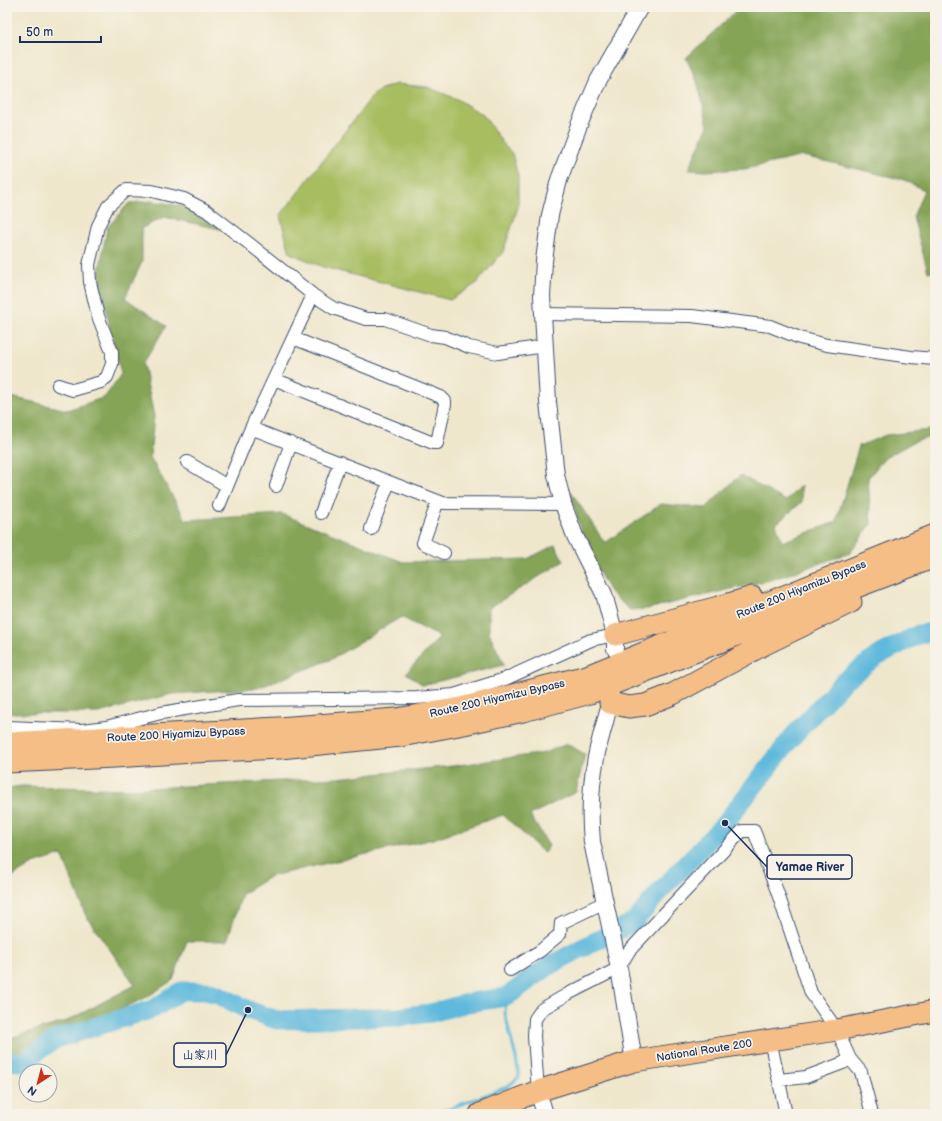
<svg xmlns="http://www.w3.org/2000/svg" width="942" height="1121" font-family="'Balsamiq Sans','Klee One',sans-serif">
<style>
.green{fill:#a7bd61;stroke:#617660}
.forest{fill:#85a457;stroke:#506a5a}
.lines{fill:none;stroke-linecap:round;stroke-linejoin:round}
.stream{stroke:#5eb9dc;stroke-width:3}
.river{stroke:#5eb9dc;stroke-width:19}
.minor-casing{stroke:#3b4b6e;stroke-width:14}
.tertiary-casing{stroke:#3b4b6e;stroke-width:18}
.trunk-casing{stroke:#3b4b6e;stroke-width:23}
.minor{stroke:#fff;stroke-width:12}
.tertiary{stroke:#fff;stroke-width:16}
.trunk{stroke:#f5be86;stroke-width:21}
.labels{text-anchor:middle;stroke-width:3.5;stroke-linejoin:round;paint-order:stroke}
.street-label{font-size:11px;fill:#1b2f5e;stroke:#f7f3e8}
.leader{fill:none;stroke:#1b2f5e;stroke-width:1.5}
.callout-dot{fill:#1b2f5e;stroke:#f7f3e8;stroke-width:1.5}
.callout{fill:#f7f3e8;stroke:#1b2f5e;stroke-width:1.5}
.callout-label{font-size:12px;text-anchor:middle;font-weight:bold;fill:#1b2f5e}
</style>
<rect width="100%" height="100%" fill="#f7f3e8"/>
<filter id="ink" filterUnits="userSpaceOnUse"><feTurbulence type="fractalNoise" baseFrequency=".025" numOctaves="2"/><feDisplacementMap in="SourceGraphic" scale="8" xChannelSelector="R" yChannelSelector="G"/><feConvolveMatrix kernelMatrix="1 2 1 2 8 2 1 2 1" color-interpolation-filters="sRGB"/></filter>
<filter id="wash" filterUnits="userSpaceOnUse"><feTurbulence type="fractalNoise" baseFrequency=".012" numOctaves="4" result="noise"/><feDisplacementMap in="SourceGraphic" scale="16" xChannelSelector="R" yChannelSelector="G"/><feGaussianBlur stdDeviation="0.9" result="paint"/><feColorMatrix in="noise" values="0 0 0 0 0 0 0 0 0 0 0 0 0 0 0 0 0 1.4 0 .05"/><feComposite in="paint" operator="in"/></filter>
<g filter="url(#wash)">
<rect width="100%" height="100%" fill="#efe7cc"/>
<path class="green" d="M 396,84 L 427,87 L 457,99 L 483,115 L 491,126 L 504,145 L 512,153 L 518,176 L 518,207 L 511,229 L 503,252 L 476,284 L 450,300 L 323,267 L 290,253 L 280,216 L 373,95 L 380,90 Z"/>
<path class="forest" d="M 740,7 L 935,7 L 935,271 L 928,272 L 913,217 L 924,190 L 904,180 L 803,156 L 745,169 L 706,171 L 688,170 L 708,126 L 697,81 L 686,58 Z
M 152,201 L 183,206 L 224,230 L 164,217 L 142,228 L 142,262 L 125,298 L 166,326 L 143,364 L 154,416 L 150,457 L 186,520 L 282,514 L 403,562 L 527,559 L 555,545 L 564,561 L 489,608 L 489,632 L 504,665 L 423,685 L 406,673 L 440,637 L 401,617 L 332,659 L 258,688 L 172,694 L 98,713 L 7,713 L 7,396 L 67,410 L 105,397 L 121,374 L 98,277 L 107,228 L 129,203 Z
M 929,430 L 935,432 L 935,436 L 913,442 L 885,458 L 868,478 L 871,524 L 850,553 L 774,579 L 647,609 L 630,610 L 610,592 L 585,547 L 570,490 L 605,543 L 661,504 L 706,508 L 740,475 L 786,501 L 801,485 L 802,502 L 776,524 L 782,542 L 836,522 L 859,446 L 886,435 Z
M 567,744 L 585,754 L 576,792 L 530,815 L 549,846 L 544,853 L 503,815 L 433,839 L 271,876 L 242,894 L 227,941 L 187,941 L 173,980 L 147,997 L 87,1025 L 48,1038 L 20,1057 L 7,1056 L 7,1039 L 67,1021 L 135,985 L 86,916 L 62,855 L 33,864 L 7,880 L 7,788 L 22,786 L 130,789 L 336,778 L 452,766 L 544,753 Z"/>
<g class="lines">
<path class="stream" d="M 435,1114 L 507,1087 L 519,1077 L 516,1058 L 505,1014 L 506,997"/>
<path class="river" d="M 7,1061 L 22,1062 L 56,1039 L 153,1009 L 181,991 L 206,991 L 217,994 L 248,1010 L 277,1020 L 399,1017 L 431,1013 L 467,1003 L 506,997 L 549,966 L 580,949 L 634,922 L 660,891 L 725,823 L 793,736 L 843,682 L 877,656 L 919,634 L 935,632"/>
</g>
</g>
<g filter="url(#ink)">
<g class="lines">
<defs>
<path id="minor" d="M 542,314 L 692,316 L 770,326 L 800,338 L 827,345 L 911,357 L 935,359
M 274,379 L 433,443 L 437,443 L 445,404 L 445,401 L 441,397 L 293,338
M 58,385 L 73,390 L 101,382 L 107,377 L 112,364 L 112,352 L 98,316 L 90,282 L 89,265 L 98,226 L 108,206 L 126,190 L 152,191 L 184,199 L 207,211 L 251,245 L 313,295 L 333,308 L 366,319 L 385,319 L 431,335 L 445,337 L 469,347 L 498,353 L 545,346
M 251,428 L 443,503 L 563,504
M 187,462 L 227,486
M 276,486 L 291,443
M 438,501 L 423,543 L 444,553
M 219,506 L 251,428 L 313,295
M 321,513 L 340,462
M 371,529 L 389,482
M 7,727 L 82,730 L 106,727 L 161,713 L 238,700 L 416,698 L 454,695 L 505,679 L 591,640 L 615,635
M 510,970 L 540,951 L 560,934 L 561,923 L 605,902
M 770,1040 L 786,1114
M 779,1080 L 806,1077 L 843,1063 L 850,1059
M 538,1091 L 534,1036 L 535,1019 L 542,1009 L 568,994 L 619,968 L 629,951 L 742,831 L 754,831 L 777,891 L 811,993 L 837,1030 L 850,1059 L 861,1072 L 872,1114"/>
<path id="tertiary" d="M 615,649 L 615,635 L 604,594 L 575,536 L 563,504 L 556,475 L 548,402 L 542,296 L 544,261 L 550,215 L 559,180 L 579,125 L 598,81 L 640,7
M 611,696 L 610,703 C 606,718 602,733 598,748 C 591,779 589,811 592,842 L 619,968 L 634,1061
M 538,1091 L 545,1114"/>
<path id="trunk" d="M 615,635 L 722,606 L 752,597
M 610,703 L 629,707 L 645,705 L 673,694 L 763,645 L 851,602
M 7,743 L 278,728 L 396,719 L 461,708 L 587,676 L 935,535
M 7,762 L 115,757 L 193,752 L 280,748 L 401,736 L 464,724 L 523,711 L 590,693 L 732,637 L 820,601 L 935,557
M 480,1114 L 538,1091 L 634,1061 L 837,1030 L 935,1011"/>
</defs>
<use href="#minor" class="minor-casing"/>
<use href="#tertiary" class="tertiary-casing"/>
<use href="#trunk" class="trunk-casing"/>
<use href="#minor" class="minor"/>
<use href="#tertiary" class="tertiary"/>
<use href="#trunk" class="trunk"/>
</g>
</g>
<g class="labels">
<g class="street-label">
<text transform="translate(801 589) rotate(-22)" y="4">Route 200 Hiyamizu Bypass</text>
<text transform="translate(497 698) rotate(-13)" y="4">Route 200 Hiyamizu Bypass</text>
<text transform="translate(176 734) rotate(-3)" y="4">Route 200 Hiyamizu Bypass</text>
<text transform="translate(704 1050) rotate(-9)" y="4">National Route 200</text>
</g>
</g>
<path class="leader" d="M725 823L767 867M248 1010L226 1055"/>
<g class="callout-dot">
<circle cx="725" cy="823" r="4"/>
<circle cx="248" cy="1010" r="4"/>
</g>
<g class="callout">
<rect x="767" y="855" width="85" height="24" rx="4"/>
<rect x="174" y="1043" width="52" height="24" rx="4"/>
</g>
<g class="callout-label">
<text x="810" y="871">Yamae River</text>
<text x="200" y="1059">山家川</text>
</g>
<rect width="942" height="1121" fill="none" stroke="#f7f3e8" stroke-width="24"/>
<g transform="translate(38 1083) rotate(216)"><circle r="19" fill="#f7f3e8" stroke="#9fa5b1"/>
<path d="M0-3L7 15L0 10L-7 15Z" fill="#c8321e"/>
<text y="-6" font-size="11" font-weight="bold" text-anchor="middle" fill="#1b2f5e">N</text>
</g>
<path d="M20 36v6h81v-6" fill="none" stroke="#1b2f5e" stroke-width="2"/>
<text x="26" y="36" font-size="12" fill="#1b2f5e" stroke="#f7f3e8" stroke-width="3" paint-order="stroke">50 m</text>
</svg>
